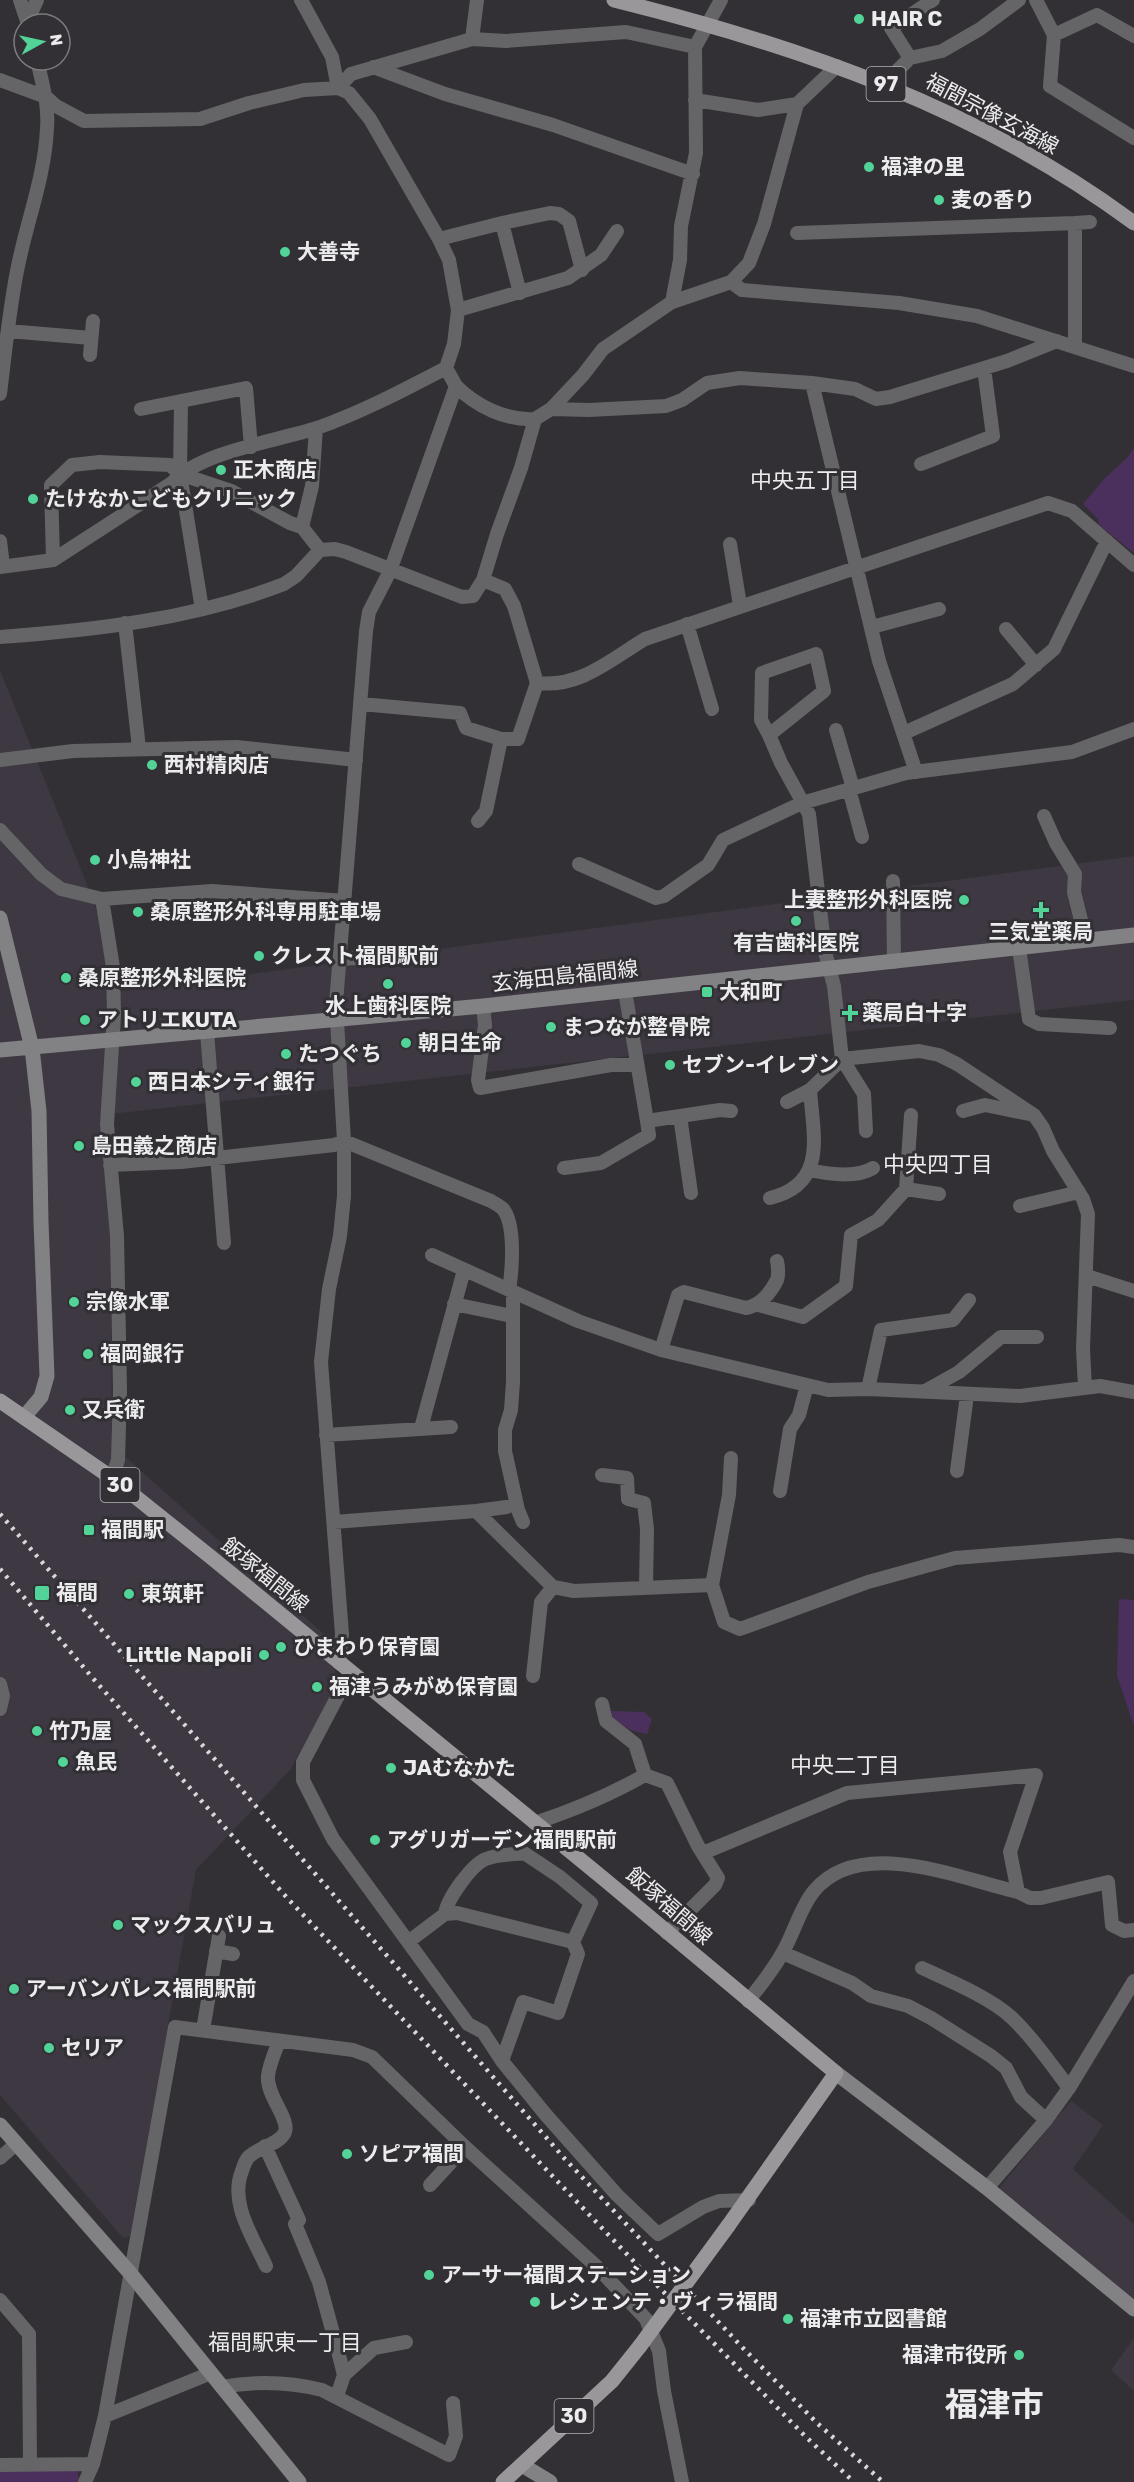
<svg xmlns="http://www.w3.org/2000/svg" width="1134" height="2482" font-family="Rubik,'Noto Sans JP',sans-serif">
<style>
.built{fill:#3d3841}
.green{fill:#4b305e}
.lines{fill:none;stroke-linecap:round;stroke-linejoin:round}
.street{stroke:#656466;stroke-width:14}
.secondary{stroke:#828184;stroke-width:15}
.primary{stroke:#99979a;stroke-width:15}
.rail{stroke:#d8d7da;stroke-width:4.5;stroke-dasharray:3 6;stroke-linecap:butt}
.primary-bridge{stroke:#99979a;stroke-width:15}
.poi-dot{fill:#52d397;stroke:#323034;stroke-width:2}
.labels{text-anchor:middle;stroke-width:6;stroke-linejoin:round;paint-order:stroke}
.shield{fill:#323034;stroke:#b4b3b6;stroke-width:1.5}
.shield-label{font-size:20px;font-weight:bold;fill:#ecebed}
.poi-label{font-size:21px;font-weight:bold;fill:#ecebed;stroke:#323034;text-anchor:start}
.street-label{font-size:21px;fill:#ecebed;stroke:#323034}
.neighbourhood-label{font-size:22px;fill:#ecebed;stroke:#323034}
.town-label{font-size:33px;font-weight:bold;fill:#ecebed;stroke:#323034}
</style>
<rect width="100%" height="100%" fill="#323034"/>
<path class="built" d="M 0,670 L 95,904 L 107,969 L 109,993 L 1134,856 L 1134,1000 L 102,1115 L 111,1236 L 112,1445 L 326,1636 L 338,1683 L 290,1770 L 196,1870 L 130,2236 L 123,2238 L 0,2095 Z
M 1071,2101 L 1103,2125 L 1073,2169 L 1134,2224 L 1134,2300 L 999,2188 Z
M 1134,2338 L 1134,2391 L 1111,2370 Z"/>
<path class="green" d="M 1134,448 L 1134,553 L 1099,525 L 1098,519 L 1083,504 L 1104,479 L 1127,458 Z
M 1119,1599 L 1134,1600 L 1134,1726 L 1117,1676 Z
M 611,1711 L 644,1712 L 652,1719 L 647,1734 L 630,1730 L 613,1718 Z
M 77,2470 L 79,2479 L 77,2482 L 0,2482 L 0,2471 Z"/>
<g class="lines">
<path class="street" d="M 20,0 L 28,24
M 301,0 L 332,57 L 338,88
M 1036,0 L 1054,35 L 1050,86 L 1134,138
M 27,22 L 37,0
M 1054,35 L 1097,15 L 1134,36
M 472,39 L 477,0
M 910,58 L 891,28 L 933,0
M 373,67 L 445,94 L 553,125 L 693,174
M 0,80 L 46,97 L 56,106 L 84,121 L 200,119 L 249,103 L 304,90 L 338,88 L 349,93 L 370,119 L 439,239 L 449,260 L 458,310 L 454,344 L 446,368 C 404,390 362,412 317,428 C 277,441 199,452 172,483 L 53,560 L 0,567
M 889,86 L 897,71 L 910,58 L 942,51 L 980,29 L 1019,0
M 338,88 L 351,74 L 472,39 L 506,41 L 626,32 L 695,47
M 695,100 L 758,110 L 797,104
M 502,223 L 520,293
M 1075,223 L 1090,222
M 797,233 L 1075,223 L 1075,347
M 439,239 L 502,223 L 550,213 L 559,214 L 569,221 L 582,270
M 731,282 L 742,290 L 899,303 L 977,316 L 1134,366
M 672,302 L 680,260 L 681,226 L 696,153 L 695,47 L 721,0
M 458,310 L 568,278 L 601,255 L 617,231
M 8,331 L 91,338
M 90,355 L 93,321
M 812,383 L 879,661 L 916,772
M 456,386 C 476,406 506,421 535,419
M 0,394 C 5,353 9,312 17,271 C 26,223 45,177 47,128 C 49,105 42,82 37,60
M 181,402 L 180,474 L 202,609
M 141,409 L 246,388 L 251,447
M 551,409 L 589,410 L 666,406 L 682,400 L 707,383 L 740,378 L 812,383 L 855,389 L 876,399 L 890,397 L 1007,361 L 1057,341
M 921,464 L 993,436 L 984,368
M 302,527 L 312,486 L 316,428
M 0,541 L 3,566
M 730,544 L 740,605
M 53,560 L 51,485 L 72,465 L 100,462 L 170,465 L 180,474 L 231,491 L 290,523 L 302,527 L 320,550
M 125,623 L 139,748
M 687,624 L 712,709
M 872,627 L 939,609
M 1006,629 L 1036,665
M 0,637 C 95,630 194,619 284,584 L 296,576 L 320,550 L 335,549 L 346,552 L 462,597 L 473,596 L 483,580 L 497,534 L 521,468 L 535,419 L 551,409 L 583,375 L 603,349 L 672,302 L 731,282 L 749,263 L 764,224 L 797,104 L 837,66
M 537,683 C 580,688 610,660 645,639 L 1048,503 L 1072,511 L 1134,565
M 361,704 L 460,713 L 466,728 L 501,739 L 518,739 L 537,683 L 514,606 L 505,589 L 483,580
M 836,730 L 853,788
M 904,733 L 1013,684 L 1054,649 L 1107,541
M 769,735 L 761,720 L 762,673 L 816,654 L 824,691 L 769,735 L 781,763 L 809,814 L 825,952 L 834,986 L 842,1059 L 864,1094 L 866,1131
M 0,760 L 73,751 L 237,747 L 356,760
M 849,789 L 862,837
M 1044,816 L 1056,843 L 1075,874 L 1074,892 L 1086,940
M 478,821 L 486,811 L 501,739
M 0,830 L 41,874 L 61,889 L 102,899 L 212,891 L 345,901
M 579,864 L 656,898 L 664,896 L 708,865 L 723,840 L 802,803 L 906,773 L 1072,752 L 1134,729
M 893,881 L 894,962
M 102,899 L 113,967 L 114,1015 L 107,1124 L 117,1236 L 120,1390 L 118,1460 L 112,1478
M 1019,948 L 1029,1019 L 1039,1024 L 1110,1028
M 341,959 L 432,953
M 625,991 L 647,1121
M 483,1006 L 485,1025 L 478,1080 L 480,1088 L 611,1065 L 637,1065
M 207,1032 L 224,1243
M 787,1102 L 810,1090 L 842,1059 L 919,1051 L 939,1055 L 957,1064 L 1034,1115 L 1043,1128 L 1053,1151 L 1083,1199 L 1088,1214 L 1083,1349 L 1085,1388
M 963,1111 L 985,1105 L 1029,1114
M 680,1116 L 691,1193
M 110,1165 L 181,1162 L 334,1145 L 344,1141 L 491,1201 C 494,1203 500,1206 503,1209 C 516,1225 512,1271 509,1290
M 564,1168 L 601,1163 L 649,1135 L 647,1121 L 720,1110 L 731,1111
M 810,1170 C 828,1174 857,1178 873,1168
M 906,1189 L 939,1194
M 770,1198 C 828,1184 813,1135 810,1090
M 1020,1206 L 1079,1192
M 432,1255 L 578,1321 L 661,1350 L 828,1390 L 868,1389 L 1020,1396 L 1100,1386 L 1134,1392
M 1087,1276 L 1134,1291
M 513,1292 L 513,1382 L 511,1410 L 505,1430 L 505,1451 L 518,1510 L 523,1522
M 454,1304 L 512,1316
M 758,1305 L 803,1317 L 846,1286 L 851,1235 L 878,1220 L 906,1189 L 911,1115
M 661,1350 L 678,1295 L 684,1292 L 746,1308 C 760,1306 771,1292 777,1280 C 779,1274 778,1266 777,1261
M 868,1389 L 881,1330 L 953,1320 L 969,1300
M 925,1391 L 959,1372 L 1001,1337 L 1037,1337
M 421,1428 L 464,1270
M 326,1435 L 451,1427
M 731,1458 L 729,1495 L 712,1585 L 724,1622 L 740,1629 L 868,1582 L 955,1558 L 1119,1545 L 1134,1547
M 957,1471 L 967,1395
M 602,1475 L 627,1478 L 628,1499 L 644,1503 L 647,1529 L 646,1588
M 780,1491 L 790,1429 L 799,1415 L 807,1385
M 476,1511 L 507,1507
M 334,1522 L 476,1511 L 553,1587 L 574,1591 L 712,1585
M 339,1663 L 342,1634 L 321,1362 L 329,1289 L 340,1236 L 344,1196 L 344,1141 L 336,1003 L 366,631 L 369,612 L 390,571 L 456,386 L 446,368
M 350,1673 L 303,1762 L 303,1780 L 333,1839 L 468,2024 L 483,2032 L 502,2061 L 546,2115 L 617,2195 L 658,2234 L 703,2207 L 719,2201 L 749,2200
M 533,1676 L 541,1602 L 553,1587
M 0,1684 L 3,1696 L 0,1709
M 645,1775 L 667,1783 L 698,1846 L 718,1878 L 715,1885 L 667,1933
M 535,1823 C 574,1810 610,1795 645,1775 L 635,1744 L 606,1721 L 602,1704
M 703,1853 L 847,1793 L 1036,1775 L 1010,1852 L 1018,1892
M 408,1942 L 445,1914 C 447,1899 472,1864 486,1859 C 497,1854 512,1855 524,1853 L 560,1877 L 591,1903 L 573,1942 L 457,1913 L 445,1914
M 216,1951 L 233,1954
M 783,1953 L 852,1983 L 871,1996 L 908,2006 L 931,2018 L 991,2056 L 1006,2068 L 1021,2097 L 1046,2120
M 922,1968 C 948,1980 989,1997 1011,2017 C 1033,2038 1051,2064 1069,2088
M 748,2001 C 761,1985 773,1970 783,1952 C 794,1933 800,1908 814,1891 C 860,1835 961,1879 1018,1892 L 1030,1898 L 1041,1898 L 1108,1882 L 1112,1925 L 1124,1931 L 1134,1930
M 203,2030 L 219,1936
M 502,2061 L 523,2002 L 558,2013 L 578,1954 L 573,1942
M 265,2146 L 299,2220 L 295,2224 L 319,2282 L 339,2355 L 344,2375 L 337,2396
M 0,2158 L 16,2144
M 430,2185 L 465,2147
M 987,2188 L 1046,2120 L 1069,2088 L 1134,1981
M 266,2266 C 253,2237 229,2203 242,2171 C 244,2165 246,2158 251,2155 C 260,2147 280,2144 285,2132 C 290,2119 266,2095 268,2076 C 269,2065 275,2052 279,2041
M 0,2300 L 29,2334 L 30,2465
M 344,2375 L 374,2348 L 406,2342
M 222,2387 C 255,2381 290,2382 322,2390 L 449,2455 L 456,2436 L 453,2403
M 105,2416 L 211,2373
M 0,2465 L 93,2464
M 85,2482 L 93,2464 L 105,2416 L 175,2027 L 353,2050 L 372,2057 L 465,2147 L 596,2266 L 646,2319 L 659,2351 L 664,2391 L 682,2482"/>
<path class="secondary" d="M 0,918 L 32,1048 L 39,1111 L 41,1222 L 47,1376 L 41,1397 L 24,1417
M 0,1050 L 483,1006 L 1134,935
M 836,2073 L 987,2188 L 1134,2309
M 0,2125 L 130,2273 L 299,2482
M 522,2465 L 550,2482"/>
<path class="primary" d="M 614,0 C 799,46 979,108 1134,223
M 0,1401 L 112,1478 L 212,1558 L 604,1879 L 836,2073 L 728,2226
M 503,2482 L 612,2381 L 640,2346"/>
<path class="rail" d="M 0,1514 L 565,2159 L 742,2347 L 817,2423 L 883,2482
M 0,1569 L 91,1676 L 289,1900 L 643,2271 L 805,2436 L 854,2482"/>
<path class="primary-bridge" d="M 640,2346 L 728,2226"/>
</g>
<g class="poi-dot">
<circle cx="859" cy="19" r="6"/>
<circle cx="869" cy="167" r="6"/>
<circle cx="939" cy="200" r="6"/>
<circle cx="285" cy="252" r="6"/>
<circle cx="221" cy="470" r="6"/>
<circle cx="33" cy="499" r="6"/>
<circle cx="152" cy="765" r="6"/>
<circle cx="95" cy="860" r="6"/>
<circle cx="964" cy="900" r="6"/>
<path d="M1038 901h6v6h6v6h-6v6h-6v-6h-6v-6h6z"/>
<circle cx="138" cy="912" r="6"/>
<circle cx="796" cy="921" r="6"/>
<circle cx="259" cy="956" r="6"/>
<circle cx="66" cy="978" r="6"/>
<circle cx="388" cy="984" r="6"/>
<rect x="701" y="986" width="12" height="12" rx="3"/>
<path d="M847 1004h6v6h6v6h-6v6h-6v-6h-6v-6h6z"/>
<circle cx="85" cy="1020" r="6"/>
<circle cx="551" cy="1027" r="6"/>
<circle cx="406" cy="1043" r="6"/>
<circle cx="286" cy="1054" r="6"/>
<circle cx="670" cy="1065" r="6"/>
<circle cx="136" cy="1082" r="6"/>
<circle cx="79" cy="1146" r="6"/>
<circle cx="74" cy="1302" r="6"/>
<circle cx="88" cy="1354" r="6"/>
<circle cx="70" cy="1410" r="6"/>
<rect x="83" y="1524" width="12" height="12" rx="3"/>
<rect x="34" y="1585" width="16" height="16" rx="3"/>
<circle cx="129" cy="1594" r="6"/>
<circle cx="281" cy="1647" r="6"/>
<circle cx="264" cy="1655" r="6"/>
<circle cx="317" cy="1687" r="6"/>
<circle cx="37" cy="1731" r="6"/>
<circle cx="63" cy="1762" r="6"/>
<circle cx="391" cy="1768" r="6"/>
<circle cx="375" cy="1840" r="6"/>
<circle cx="118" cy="1925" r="6"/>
<circle cx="14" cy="1989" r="6"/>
<circle cx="49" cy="2048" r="6"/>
<circle cx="347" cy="2154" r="6"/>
<circle cx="429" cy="2275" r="6"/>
<circle cx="535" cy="2302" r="6"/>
<circle cx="788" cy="2319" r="6"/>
<circle cx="1019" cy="2355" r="6"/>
</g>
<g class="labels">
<g class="shield">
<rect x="866.5" y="67" width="39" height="34" rx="4.5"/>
<rect x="100.5" y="1468" width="39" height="34" rx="4.5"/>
<rect x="554.5" y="2399" width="39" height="34" rx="4.5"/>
</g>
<g class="shield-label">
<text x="886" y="91">97</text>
<text x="120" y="1492">30</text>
<text x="574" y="2423">30</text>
</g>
<g class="poi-label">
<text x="871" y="26">HAIR C</text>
<text x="881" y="174">福津の里</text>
<text x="951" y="207">麦の香り</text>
<text x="297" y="259">大善寺</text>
<text x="233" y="477">正木商店</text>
<text x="45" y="506">たけなかこどもクリニック</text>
<text x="164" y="772">西村精肉店</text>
<text x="107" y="867">小烏神社</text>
<text x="952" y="907" text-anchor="end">上妻整形外科医院</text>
<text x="150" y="919">桑原整形外科専用駐車場</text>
<text x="1041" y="939" text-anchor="middle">三気堂薬局</text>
<text x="796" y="950" text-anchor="middle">有吉歯科医院</text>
<text x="271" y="963">クレスト福間駅前</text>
<text x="78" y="985">桑原整形外科医院</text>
<text x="719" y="999">大和町</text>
<text x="388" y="1013" text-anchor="middle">水上歯科医院</text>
<text x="862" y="1020">薬局白十字</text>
<text x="97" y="1027">アトリエKUTA</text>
<text x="563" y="1034">まつなが整骨院</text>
<text x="418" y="1050">朝日生命</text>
<text x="298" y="1061">たつぐち</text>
<text x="682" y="1072">セブン-イレブン</text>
<text x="148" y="1089">西日本シティ銀行</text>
<text x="91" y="1153">島田義之商店</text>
<text x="86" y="1309">宗像水軍</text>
<text x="100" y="1361">福岡銀行</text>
<text x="82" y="1417">又兵衛</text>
<text x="101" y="1537">福間駅</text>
<text x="56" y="1600">福間</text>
<text x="141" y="1601">東筑軒</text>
<text x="293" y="1654">ひまわり保育園</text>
<text x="252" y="1662" text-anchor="end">Little Napoli</text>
<text x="329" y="1694">福津うみがめ保育園</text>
<text x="49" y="1738">竹乃屋</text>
<text x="75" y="1769">魚民</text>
<text x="403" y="1775">JAむなかた</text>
<text x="387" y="1847">アグリガーデン福間駅前</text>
<text x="130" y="1932">マックスバリュ</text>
<text x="26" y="1996">アーバンパレス福間駅前</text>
<text x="61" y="2055">セリア</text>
<text x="359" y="2161">ソピア福間</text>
<text x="441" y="2282">アーサー福間ステーション</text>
<text x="547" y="2309">レシェンテ・ヴィラ福間</text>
<text x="800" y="2326">福津市立図書館</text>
<text x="1007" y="2362" text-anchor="end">福津市役所</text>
</g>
<g class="street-label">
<text transform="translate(992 114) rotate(28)" y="7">福間宗像玄海線</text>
<text transform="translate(565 976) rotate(-6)" y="7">玄海田島福間線</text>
<text transform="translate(265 1575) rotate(39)" y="7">飯塚福間線</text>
<text transform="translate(669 1906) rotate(41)" y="7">飯塚福間線</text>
</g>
<g class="neighbourhood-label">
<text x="805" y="488">中央五丁目</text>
<text x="938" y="1172">中央四丁目</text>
<text x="845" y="1773">中央二丁目</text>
<text x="285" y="2350">福間駅東一丁目</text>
</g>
<g class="town-label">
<text x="994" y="2416">福津市</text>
</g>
</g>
<g transform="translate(42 42) rotate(82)"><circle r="28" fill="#323034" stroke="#7c7b7e" stroke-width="1.5"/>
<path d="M0-4.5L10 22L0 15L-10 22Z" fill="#52d397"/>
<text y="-9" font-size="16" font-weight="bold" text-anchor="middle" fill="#ecebed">N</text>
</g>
</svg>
